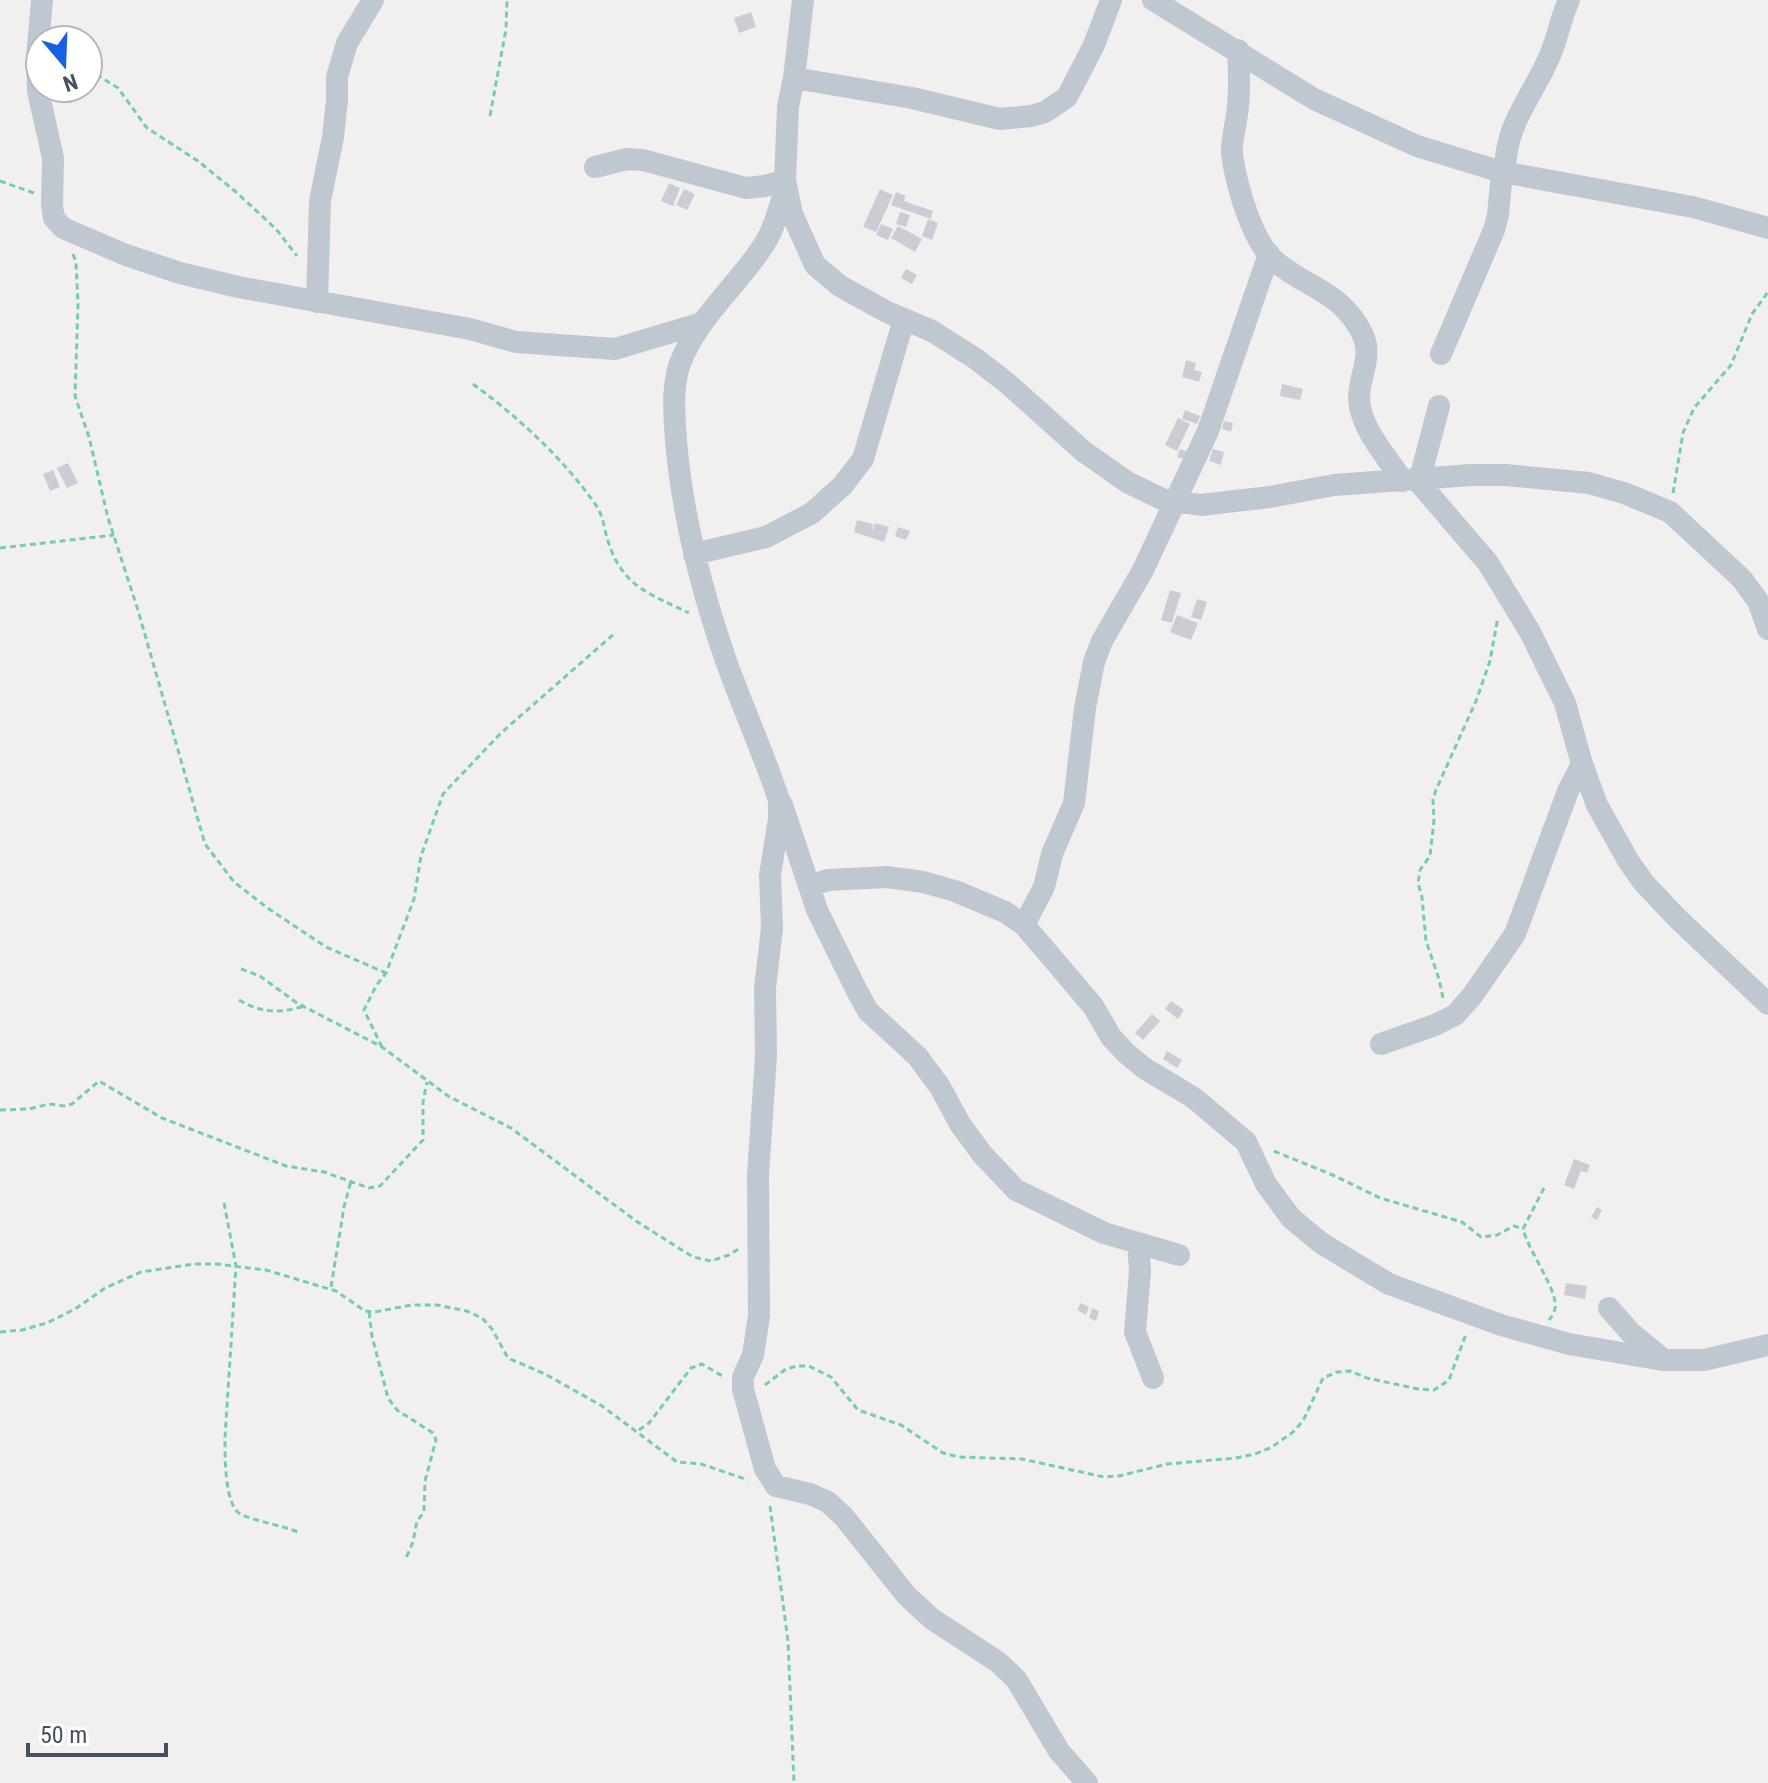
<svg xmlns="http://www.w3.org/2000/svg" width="1768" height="1783" font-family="'Roboto Condensed',sans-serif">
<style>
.building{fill:#cbcdd5}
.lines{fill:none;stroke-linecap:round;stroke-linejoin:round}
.path{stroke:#74cea9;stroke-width:3;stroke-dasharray:6 4;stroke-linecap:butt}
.minor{stroke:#bfc8d1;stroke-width:22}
</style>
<rect width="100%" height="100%" fill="#f2efef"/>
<path class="building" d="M 751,12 L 756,27 L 739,33 L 734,18 Z
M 669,183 L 680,188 L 673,206 L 661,201 Z
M 684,189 L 695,194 L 687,210 L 676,205 Z
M 880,189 L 893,195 L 876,232 L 863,227 Z
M 896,192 L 906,196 L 904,201 L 933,211 L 931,219 L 891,205 Z
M 900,212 L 910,215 L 906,227 L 896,224 Z
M 928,219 L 938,223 L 932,240 L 922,236 Z
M 881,224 L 893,229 L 888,240 L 876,235 Z
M 898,226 L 922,239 L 915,252 L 891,238 Z
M 906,269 L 917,275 L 912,284 L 901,278 Z
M 1186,360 L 1196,363 L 1194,370 L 1202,372 L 1199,382 L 1182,377 Z
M 1282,384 L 1303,389 L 1300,400 L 1280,396 Z
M 1185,410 L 1200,416 L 1197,424 L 1182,419 Z
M 1178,418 L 1190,424 L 1177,451 L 1165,445 Z
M 1224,421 L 1233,423 L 1231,432 L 1222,429 Z
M 1180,449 L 1189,452 L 1187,460 L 1177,457 Z
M 1213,449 L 1224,452 L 1221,465 L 1209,461 Z
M 68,463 L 78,483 L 67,488 L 57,468 Z
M 53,470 L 60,487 L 50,491 L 43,474 Z
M 857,520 L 873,524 L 872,532 L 875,523 L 889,527 L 884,542 L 854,532 Z
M 898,527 L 910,531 L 906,540 L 895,536 Z
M 1170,590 L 1181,593 L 1172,623 L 1161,620 Z
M 1197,599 L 1207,602 L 1201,620 L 1191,617 Z
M 1177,615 L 1198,623 L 1191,640 L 1170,632 Z
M 1171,1001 L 1184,1010 L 1178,1019 L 1165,1009 Z
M 1152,1014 L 1160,1021 L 1143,1040 L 1135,1033 Z
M 1167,1051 L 1182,1060 L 1177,1068 L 1163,1059 Z
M 1574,1159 L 1590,1165 L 1587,1173 L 1581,1171 L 1574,1189 L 1564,1185 Z
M 1597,1207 L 1602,1210 L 1597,1220 L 1591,1217 Z
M 1566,1283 L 1587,1286 L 1585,1299 L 1564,1295 Z
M 1081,1303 L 1089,1307 L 1086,1315 L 1077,1310 Z
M 1092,1308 L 1099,1311 L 1096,1321 L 1089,1318 Z"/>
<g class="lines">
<path class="path" d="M 88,69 L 118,88 L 147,128 L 198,161 L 236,192 L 276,229 L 297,256
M 490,116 L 506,29 L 507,0
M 0,181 L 34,193
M 73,254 L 76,262 L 78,304 L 75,396 L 89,437 L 108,518 L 137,607 L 205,844 L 234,882 L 269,909 L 326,947 L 386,973
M 473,384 C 518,417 563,458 595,504 C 604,515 604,531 609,544 C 623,587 652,595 689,613
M 1673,493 L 1683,433 L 1694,408 L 1731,365 L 1752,314 L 1768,292
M 0,548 L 114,535
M 241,969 L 260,976 L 297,1003 L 382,1047 L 448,1096 L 511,1128 L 636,1221 L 693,1257 L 711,1261 L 729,1255 L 740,1248
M 1443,998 L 1439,979 L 1426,941 L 1422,897 L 1418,883 L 1420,870 L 1430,856 L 1434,820 L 1433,799 L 1436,790 L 1476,701 L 1490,661 L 1498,617
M 239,1000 C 261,1013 279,1014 304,1006
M 382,1047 L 364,1010 L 376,986 L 386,973 L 414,899 L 421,856 L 443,794 L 501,733 L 615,633
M 0,1110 L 29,1109 L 49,1104 L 64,1106 L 72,1104 L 99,1081 L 162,1118 L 286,1166 L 324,1172 L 369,1188 L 380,1186 L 423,1140 L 423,1102 L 427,1082
M 1274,1151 L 1335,1176 L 1380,1198 L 1462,1222 L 1481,1237 L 1497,1235 L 1514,1226 L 1523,1229
M 1544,1188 L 1523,1229 C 1529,1251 1553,1284 1555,1302 C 1556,1309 1554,1314 1549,1320
M 224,1203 L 236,1266 L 225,1437 C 225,1455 224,1508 242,1515 C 260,1522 280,1525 298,1532
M 331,1287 L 344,1207 L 351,1181
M 369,1312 L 372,1336 L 388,1398 L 397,1410 L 433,1433 L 436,1440 L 425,1481 L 424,1512 L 417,1521 L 413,1542 L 405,1560
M 0,1332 L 22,1330 L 47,1323 L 75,1309 L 105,1288 L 141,1272 L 194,1264 L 216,1264 L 266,1270 L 336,1291 L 365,1311 L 374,1312 L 412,1305 L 437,1305 L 467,1311 L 482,1318 L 492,1329 L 508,1358 L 545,1374 L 602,1406 L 677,1462 L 701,1464 L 748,1480
M 765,1385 L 786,1369 L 797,1366 L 809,1366 L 831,1377 L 858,1410 L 901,1425 L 943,1453 L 959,1457 L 1022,1459 L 1104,1477 L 1119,1476 L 1167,1464 L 1236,1458 L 1255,1454 L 1272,1447 L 1293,1432 L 1303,1421 L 1323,1378 L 1337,1372 L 1350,1371 L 1367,1378 L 1418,1389 L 1434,1390 L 1449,1380 L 1466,1334
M 639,1430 L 649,1423 L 691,1368 L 702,1364 L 724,1377
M 770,1506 L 788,1641 L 794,1783"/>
<path class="minor" d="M 42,0 L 37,58 L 38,91 L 53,158 L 52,206 L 54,218 L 63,228 L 126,255 L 180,273 L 238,287 L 470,329 L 516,342 L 615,349 L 702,323
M 803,0 L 794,78 L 788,106 L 785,180 L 792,214 L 815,265 L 840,286 L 887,312 L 932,331 L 976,359 L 1007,383 L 1083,451 L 1127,482 L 1162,499 L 1201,505 L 1270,497 L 1334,485 L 1471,475 L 1506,475 L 1589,483 L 1624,493 L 1670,512 L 1742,579 L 1758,601 L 1768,629
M 1153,0 L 1314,99 L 1417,146 L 1502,172 L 1693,207 L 1768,228
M 1238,50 C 1239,69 1240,87 1238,106 C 1237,122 1231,138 1232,154 C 1236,184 1252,242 1275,261 C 1306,288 1342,291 1363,335 C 1374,360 1355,381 1360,407 C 1365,433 1388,459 1403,481
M 794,78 L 912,98 L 1000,119 L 1031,116 L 1045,112 L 1067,97 L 1094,45 L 1111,0
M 595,167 L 627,159 L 643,160 L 746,188 L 765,186 L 785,180
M 1505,172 C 1505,122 1533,97 1551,53 C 1558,36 1561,17 1569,0
M 786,186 C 780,205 775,227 765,243 C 740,283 702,313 683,356 C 671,381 674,413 676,440 C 682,514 701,588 725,658 C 742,706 763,752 779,800 L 779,819 L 770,875 L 772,928 L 765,988 L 766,1056 L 758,1175 L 759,1316 L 753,1355 L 743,1377 L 743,1389 L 765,1469 L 776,1486 L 810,1494 L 828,1502 L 844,1517 L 907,1596 L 932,1619 L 998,1662 L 1016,1679 L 1059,1751 L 1087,1783
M 317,302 L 320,201 L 333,137 L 337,100 L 337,77 L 347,43 L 373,0
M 1441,354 L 1494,230 L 1498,215 L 1502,172
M 1420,478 L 1439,406
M 1416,479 L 1488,563 L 1530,632 L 1565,703 L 1582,764 L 1597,805 L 1629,862 L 1644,883 L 1677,918 L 1768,1004
M 694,554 L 766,537 L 812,513 L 842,486 L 863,459 L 904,319
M 782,805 L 817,910 L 857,991 L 868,1011 L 918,1057 L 940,1087 L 960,1124 L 982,1154 L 1016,1190 L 1104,1233 L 1179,1255
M 809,886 L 828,880 L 887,877 L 923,882 L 955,891 L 1005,912 L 1024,925 L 1093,1006 L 1111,1037 L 1126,1053 L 1144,1068 L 1194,1098 L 1246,1142 L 1266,1184 L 1291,1218 L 1321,1243 L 1389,1284 L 1501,1325 L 1569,1344 L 1663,1360 L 1704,1360 L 1768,1345
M 1024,925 L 1044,887 L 1052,854 L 1074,803 L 1085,708 L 1094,662 L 1102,641 L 1143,570 L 1208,431 L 1269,254
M 1381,1044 L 1435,1025 L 1455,1015 L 1472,996 L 1515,934 L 1568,791 L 1582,764
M 1138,1243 L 1140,1271 L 1135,1332 L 1153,1378
M 1609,1308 L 1630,1332 L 1659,1356"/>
</g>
<g transform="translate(64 64) rotate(161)"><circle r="38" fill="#ffffff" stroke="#b5b9be" stroke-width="2"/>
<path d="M0-6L14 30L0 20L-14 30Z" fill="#1760e4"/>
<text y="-12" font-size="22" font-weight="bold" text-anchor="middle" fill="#47515d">N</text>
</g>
<path d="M28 1743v12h138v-12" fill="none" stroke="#47515d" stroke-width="4"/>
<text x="40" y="1743" font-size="24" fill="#47515d" stroke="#ffffff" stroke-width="6" paint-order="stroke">50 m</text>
</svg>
